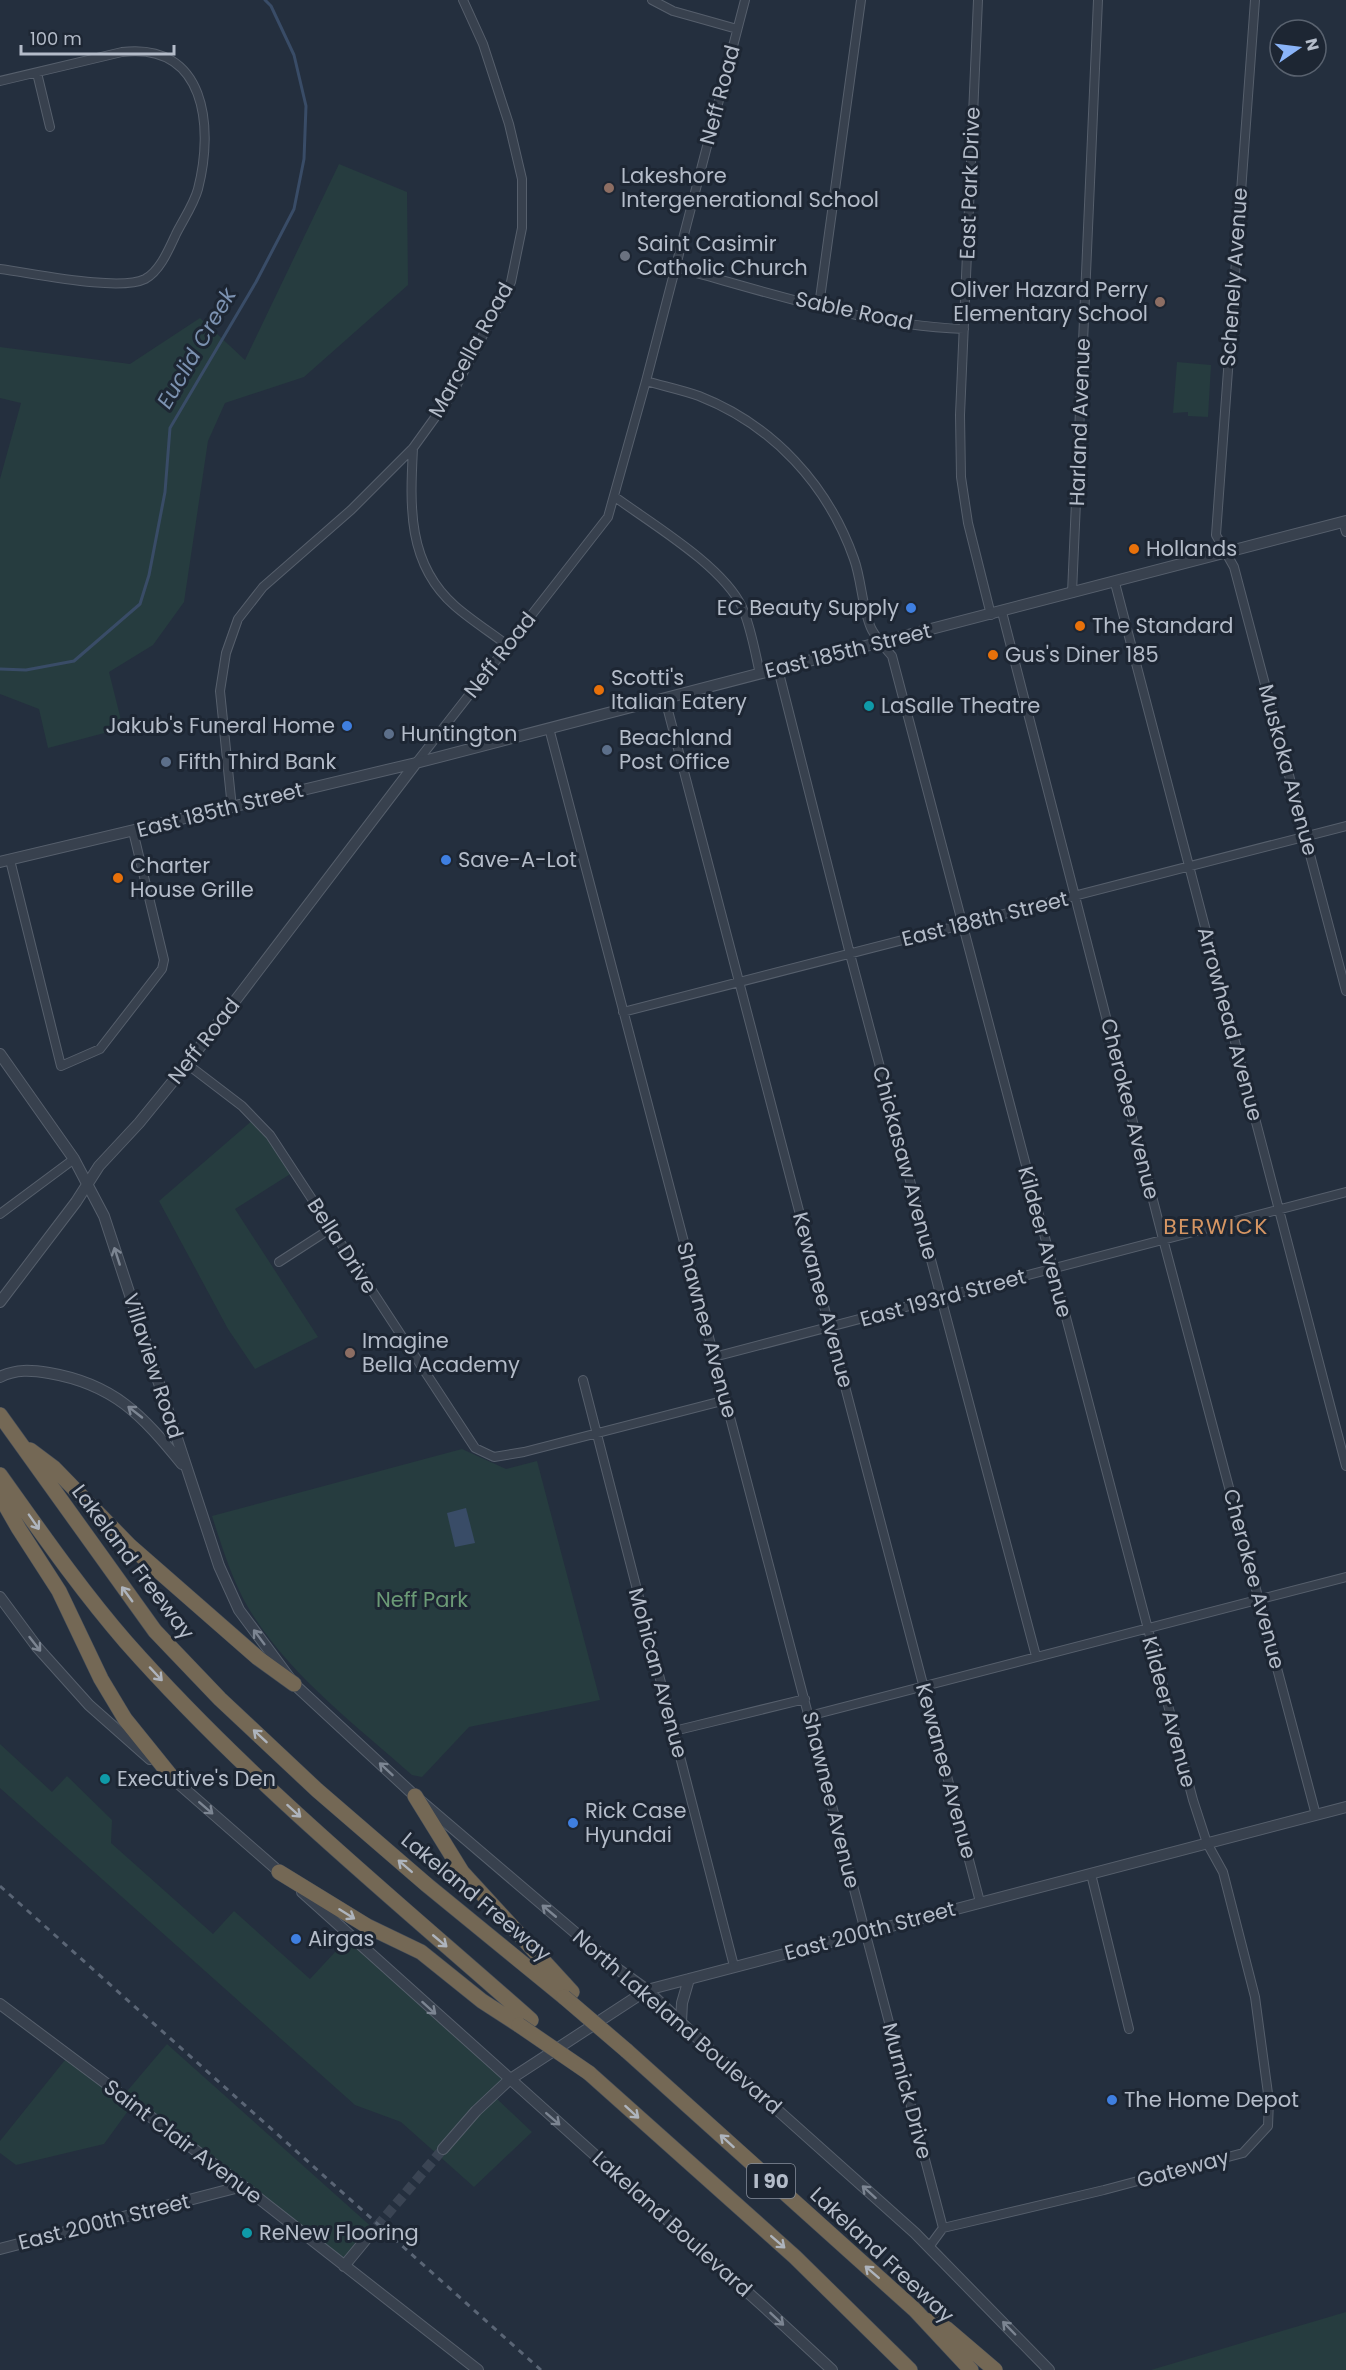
<svg xmlns="http://www.w3.org/2000/svg" width="1346" height="2370" font-family="Poppins,sans-serif">
<style>
.green{fill:#263c3f}
.water{fill:#394c67}
.lines{fill:none;stroke-linecap:round;stroke-linejoin:round}
.stream{stroke:#394c67;stroke-width:3}
.tertiary-tunnel{stroke:#3a4453;stroke-width:10;stroke-dasharray:10 5;stroke-linecap:butt}
.minor-casing{stroke:#565f6c;stroke-width:10}
.tertiary-casing{stroke:#565f6c;stroke-width:12}
.motorway-casing{stroke:#434c59;stroke-width:16}
.minor{stroke:#38414e;stroke-width:8}
.tertiary{stroke:#38414e;stroke-width:10}
.motorway{stroke:#746855;stroke-width:15}
.rail{stroke:#5a6575;stroke-width:3;stroke-dasharray:6 6;stroke-linecap:butt}
.motorway-bridge-casing{stroke:#434c59;stroke-width:16;stroke-linecap:butt}
.motorway-bridge{stroke:#746855;stroke-width:15}
.oneway{stroke:#7c8592}
.oneway2{stroke:#aeb4bd}
.education-dot{fill:#8d6e63;stroke:#1d2633;stroke-width:2}
.worship-dot{fill:#6b7280;stroke:#1d2633;stroke-width:2}
.food-dot{fill:#e8710a;stroke:#1d2633;stroke-width:2}
.shop-dot{fill:#3f7fe0;stroke:#1d2633;stroke-width:2}
.culture-dot{fill:#0f9aa8;stroke:#1d2633;stroke-width:2}
.service-dot{fill:#5c6f8a;stroke:#1d2633;stroke-width:2}
.labels{text-anchor:middle;stroke-width:6;stroke-linejoin:round;paint-order:stroke}
.shield{fill:#1d2633;stroke:#878f9c;stroke-width:1.5}
.shield-label{font-size:20px;font-weight:bold;fill:#b4bcc9}
.street-label{font-size:21px;fill:#b4bcc9;stroke:#1d2633}
.poi-label{font-size:21px;fill:#b4bcc9;stroke:#1d2633;text-anchor:start}
.park-label{font-size:21px;fill:#6b9a76;stroke:#1d2633}
.water-label{font-size:22px;font-style:italic;fill:#7c92b1;stroke:#1d2633}
.neighbourhood-label{font-size:22px;letter-spacing:1.5px;fill:#d59563;stroke:#1d2633}
</style>
<rect width="100%" height="100%" fill="#242f3e"/>
<path class="green" d="M 339,164 L 407,192 L 408,285 L 304,377 L 225,403 L 208,441 L 184,602 L 153,645 L 109,672 L 123,728 L 48,748 L 39,709 L 0,694 L 0,479 L 21,403 L 0,398 L 0,347 L 130,364 L 200,318 L 245,360 Z
M 1177,362 L 1211,365 L 1208,417 L 1188,416 L 1188,412 L 1173,413 Z
M 254,1119 L 295,1171 L 235,1209 L 318,1337 L 255,1369 L 228,1329 L 159,1201 Z
M 462,1449 L 506,1469 L 537,1461 L 600,1700 L 469,1727 L 422,1777 L 412,1775 C 355,1724 290,1676 249,1609 C 232,1580 222,1547 212,1516 Z
M 0,1744 L 52,1792 L 67,1776 L 112,1820 L 111,1843 L 213,1934 L 234,1911 L 310,1979 L 350,1936 L 509,2080 L 493,2095 L 532,2132 L 474,2187 L 401,2122 L 355,2105 L 0,1788 Z
M 167,2044 L 375,2230 L 344,2266 L 133,2104 L 104,2144 L 16,2165 L 0,2153 L 0,2141 L 69,2055 L 123,2096 Z
M 1346,2312 L 1346,2370 L 1151,2370 Z"/>
<path class="water" d="M 466,1508 L 475,1543 L 455,1547 L 447,1513 Z"/>
<g class="lines">
<path class="stream" d="M 0,669 L 26,670 L 74,661 L 140,604 L 149,575 L 165,492 L 170,428 L 256,282 L 294,209 L 304,159 L 306,106 L 294,55 L 271,6 L 265,0"/>
<path class="tertiary-tunnel" d="M 367,2238 L 443,2149"/>
<defs>
<path id="minor" d="M 652,0 L 673,11 L 737,29
M 978,0 L 960,415 L 961,477 L 968,523 L 991,615
M 1255,0 L 1216,535 L 1234,567 L 1346,991
M 37,73 L 50,127
M 0,81 L 122,52 C 206,42 214,127 198,189 C 194,204 183,220 176,234 C 169,249 160,271 145,279 C 119,292 32,273 0,269
M 675,267 C 770,293 865,325 964,329
M 819,306 L 861,0
M 646,381 C 663,386 682,390 699,396 C 773,425 828,485 854,559 C 862,581 862,610 872,630 C 877,639 885,648 892,656 L 1193,1800 L 1207,1843 L 1223,1872 L 1255,1997 L 1269,2101 L 1268,2126 L 1243,2153 L 1104,2190 L 943,2228
M 413,448 C 410,506 407,564 455,606 C 471,620 490,632 507,645
M 615,497 C 652,524 723,566 742,607 C 751,627 755,652 760,674
M 1343,522 L 1346,532
M 1115,583 L 1346,1466
M 1072,593 L 1098,0
M 1002,612 L 1163,1239 L 1316,1815
M 778,669 L 850,954 L 1036,1656
M 665,699 L 980,1902
M 549,728 L 943,2228 L 929,2247
M 416,763 L 608,517 L 646,381 L 745,0
M 232,808 L 220,691 L 226,653 L 238,619 L 263,587 L 351,510 L 413,448 L 452,394 L 511,282 L 522,228 L 522,179 L 509,124 L 483,44 L 463,0
M 10,860 L 61,1066 L 100,1049 L 162,969 L 164,960 L 133,831
M 623,1012 L 1346,826
M 187,1064 L 242,1106 L 270,1135 L 475,1448 L 494,1457 L 524,1452 L 726,1400
M 0,1214 L 74,1159
M 279,1262 L 330,1229
M 714,1357 L 1346,1192
M 583,1380 L 734,1966
M 809,1716 L 1346,1577
M 674,1731 L 805,1699
M 1091,1874 L 1129,2029"/>
<path id="tertiary" d="M 0,862 L 416,763 L 1346,521
M 0,1054 L 74,1159 L 104,1216 L 219,1566 L 239,1610 L 294,1684 L 415,1796 L 619,1970 L 647,1990 L 708,2048 L 915,2233 L 1049,2370
M 0,1302 L 76,1202 L 99,1166 L 139,1123 L 187,1064 L 416,763
M 0,1377 C 16,1369 31,1370 49,1373 C 114,1384 142,1415 182,1464
M 0,1597 L 37,1647 L 89,1705 L 150,1759
M 171,1777 L 283,1875
M 302,1892 L 763,2306 L 832,2370
M 0,2004 L 243,2186 L 478,2370
M 681,2022 L 682,2003 L 689,1979
M 443,2149 L 476,2111 L 509,2080 L 647,1990 L 1346,1807
M 0,2249 L 243,2186
M 344,2266 L 367,2238"/>
<path id="motorway" d="M 0,1415 L 155,1631 L 220,1699 L 317,1790 L 427,1885 L 564,1997
M 30,1450 L 54,1468 L 130,1546 L 258,1658 L 294,1684
M 0,1475 C 40,1531 80,1589 126,1642 C 249,1781 392,1897 531,2020
M 0,1496 L 19,1529 L 59,1591 L 101,1679 L 125,1719 L 175,1781
M 415,1796 L 462,1872 L 572,1992
M 279,1872 L 367,1926 L 421,1952 L 482,2001 L 519,2025
M 627,2051 L 915,2310 L 971,2370
M 589,2073 L 795,2257 L 910,2370
M 932,2320 L 947,2329 L 995,2370"/>
</defs>
<use href="#minor" class="minor-casing"/>
<use href="#tertiary" class="tertiary-casing"/>
<use href="#motorway" class="motorway-casing"/>
<use href="#minor" class="minor"/>
<use href="#tertiary" class="tertiary"/>
<use href="#motorway" class="motorway"/>
<path class="rail" d="M 0,1886 L 541,2370"/>
<defs>
<path id="motorway-bridge" d="M 564,1997 L 627,2051
M 519,2025 L 589,2073"/>
</defs>
<use href="#motorway-bridge" class="motorway-bridge-casing"/>
<use href="#motorway-bridge" class="motorway-bridge"/>
</g>
<defs><path id="oneway-shaft" d="M-6 0H5M1.5-3L5.5 0L1.5 3" fill="none" stroke-width="1.6" stroke-linecap="round" stroke-linejoin="round" transform="scale(1.5)"/></defs>
<g class="oneway">
<use href="#oneway-shaft" transform="translate(117 1256) rotate(-108)"/>
<use href="#oneway-shaft" transform="translate(135 1412) rotate(-142)"/>
<use href="#oneway-shaft" transform="translate(259 1637) rotate(-127)"/>
<use href="#oneway-shaft" transform="translate(35 1644) rotate(52)"/>
<use href="#oneway-shaft" transform="translate(386 1769) rotate(-137)"/>
<use href="#oneway-shaft" transform="translate(206 1808) rotate(41)"/>
<use href="#oneway-shaft" transform="translate(549 1911) rotate(-140)"/>
<use href="#oneway-shaft" transform="translate(429 2008) rotate(42)"/>
<use href="#oneway-shaft" transform="translate(553 2119) rotate(41)"/>
<use href="#oneway-shaft" transform="translate(869 2192) rotate(-138)"/>
<use href="#oneway-shaft" transform="translate(777 2319) rotate(43)"/>
<use href="#oneway-shaft" transform="translate(1009 2328) rotate(-134)"/>
</g>
<g class="oneway2">
<use href="#oneway-shaft" transform="translate(34 1522) rotate(55)"/>
<use href="#oneway-shaft" transform="translate(127 1594) rotate(-126)"/>
<use href="#oneway-shaft" transform="translate(156 1674) rotate(47)"/>
<use href="#oneway-shaft" transform="translate(260 1736) rotate(-137)"/>
<use href="#oneway-shaft" transform="translate(294 1811) rotate(42)"/>
<use href="#oneway-shaft" transform="translate(405 1866) rotate(-139)"/>
<use href="#oneway-shaft" transform="translate(347 1914) rotate(32)"/>
<use href="#oneway-shaft" transform="translate(440 1941) rotate(40)"/>
<use href="#oneway-shaft" transform="translate(632 2112) rotate(42)"/>
<use href="#oneway-shaft" transform="translate(727 2141) rotate(-138)"/>
<use href="#oneway-shaft" transform="translate(778 2242) rotate(41)"/>
<use href="#oneway-shaft" transform="translate(872 2272) rotate(-139)"/>
</g>
<g class="education-dot">
<circle cx="609" cy="188" r="6"/>
<circle cx="1160" cy="302" r="6"/>
<circle cx="350" cy="1353" r="6"/>
</g>
<circle class="worship-dot" cx="625" cy="256" r="6"/>
<g class="food-dot">
<circle cx="1134" cy="549" r="6"/>
<circle cx="1080" cy="626" r="6"/>
<circle cx="993" cy="655" r="6"/>
<circle cx="599" cy="690" r="6"/>
<circle cx="118" cy="878" r="6"/>
</g>
<g class="shop-dot">
<circle cx="911" cy="608" r="6"/>
<circle cx="347" cy="726" r="6"/>
<circle cx="446" cy="860" r="6"/>
<circle cx="573" cy="1823" r="6"/>
<circle cx="296" cy="1939" r="6"/>
<circle cx="1112" cy="2100" r="6"/>
</g>
<g class="culture-dot">
<circle cx="869" cy="706" r="6"/>
<circle cx="105" cy="1779" r="6"/>
<circle cx="247" cy="2233" r="6"/>
</g>
<g class="service-dot">
<circle cx="389" cy="734" r="6"/>
<circle cx="607" cy="750" r="6"/>
<circle cx="166" cy="762" r="6"/>
</g>
<g class="labels">
<rect class="shield" x="747" y="2164" width="48" height="34" rx="4.5"/>
<g class="shield-label">
<text x="771" y="2188">I 90</text>
</g>
<g class="street-label">
<text transform="translate(720 95) rotate(-75)" y="7">Neff Road</text>
<text transform="translate(970 183) rotate(-88)" y="7">East Park Drive</text>
<text transform="translate(1234 277) rotate(-86)" y="7">Schenely Avenue</text>
<text transform="translate(854 311) rotate(12)" y="7">Sable Road</text>
<text transform="translate(471 350) rotate(-61)" y="7">Marcella Road</text>
<text transform="translate(1080 422) rotate(-88)" y="7">Harland Avenue</text>
<text transform="translate(848 651) rotate(-14)" y="7">East 185th Street</text>
<text transform="translate(500 655) rotate(-52)" y="7">Neff Road</text>
<text transform="translate(1288 770) rotate(75)" y="7">Muskoka Avenue</text>
<text transform="translate(220 810) rotate(-14)" y="7">East 185th Street</text>
<text transform="translate(985 919) rotate(-14)" y="7">East 188th Street</text>
<text transform="translate(1230 1024) rotate(75)" y="7">Arrowhead Avenue</text>
<text transform="translate(204 1041) rotate(-52)" y="7">Neff Road</text>
<text transform="translate(1130 1109) rotate(76)" y="7">Cherokee Avenue</text>
<text transform="translate(905 1163) rotate(75)" y="7">Chickasaw Avenue</text>
<text transform="translate(1045 1242) rotate(75)" y="7">Kildeer Avenue</text>
<text transform="translate(342 1246) rotate(57)" y="7">Bella Drive</text>
<text transform="translate(943 1298) rotate(-15)" y="7">East 193rd Street</text>
<text transform="translate(823 1300) rotate(75)" y="7">Kewanee Avenue</text>
<text transform="translate(707 1330) rotate(75)" y="7">Shawnee Avenue</text>
<text transform="translate(153 1366) rotate(72)" y="7">Villaview Road</text>
<text transform="translate(133 1562) rotate(53)" y="7">Lakeland Freeway</text>
<text transform="translate(1254 1579) rotate(75)" y="7">Cherokee Avenue</text>
<text transform="translate(658 1673) rotate(75)" y="7">Mohican Avenue</text>
<text transform="translate(1169 1712) rotate(75)" y="7">Kildeer Avenue</text>
<text transform="translate(946 1771) rotate(75)" y="7">Kewanee Avenue</text>
<text transform="translate(831 1800) rotate(76)" y="7">Shawnee Avenue</text>
<text transform="translate(476 1897) rotate(40)" y="7">Lakeland Freeway</text>
<text transform="translate(870 1931) rotate(-15)" y="7">East 200th Street</text>
<text transform="translate(677 2022) rotate(41)" y="7">North Lakeland Boulevard</text>
<text transform="translate(907 2091) rotate(75)" y="7">Murnick Drive</text>
<text transform="translate(183 2142) rotate(37)" y="7">Saint Clair Avenue</text>
<text transform="translate(1183 2169) rotate(-15)" y="7">Gateway</text>
<text transform="translate(104 2222) rotate(-14)" y="7">East 200th Street</text>
<text transform="translate(672 2224) rotate(42)" y="7">Lakeland Boulevard</text>
<text transform="translate(882 2255) rotate(43)" y="7">Lakeland Freeway</text>
</g>
<g class="poi-label">
<text x="621" y="183">Lakeshore<tspan x="621" dy="24">Intergenerational School</tspan></text>
<text x="637" y="251">Saint Casimir<tspan x="637" dy="24">Catholic Church</tspan></text>
<text x="1148" y="297" text-anchor="end">Oliver Hazard Perry<tspan x="1148" dy="24">Elementary School</tspan></text>
<text x="1146" y="556">Hollands</text>
<text x="899" y="615" text-anchor="end">EC Beauty Supply</text>
<text x="1092" y="633">The Standard</text>
<text x="1005" y="662">Gus's Diner 185</text>
<text x="611" y="685">Scotti's<tspan x="611" dy="24">Italian Eatery</tspan></text>
<text x="881" y="713">LaSalle Theatre</text>
<text x="335" y="733" text-anchor="end">Jakub's Funeral Home</text>
<text x="401" y="741">Huntington</text>
<text x="619" y="745">Beachland<tspan x="619" dy="24">Post Office</tspan></text>
<text x="178" y="769">Fifth Third Bank</text>
<text x="458" y="867">Save-A-Lot</text>
<text x="130" y="873">Charter<tspan x="130" dy="24">House Grille</tspan></text>
<text x="362" y="1348">Imagine<tspan x="362" dy="24">Bella Academy</tspan></text>
<text x="117" y="1786">Executive's Den</text>
<text x="585" y="1818">Rick Case<tspan x="585" dy="24">Hyundai</tspan></text>
<text x="308" y="1946">Airgas</text>
<text x="1124" y="2107">The Home Depot</text>
<text x="259" y="2240">ReNew Flooring</text>
</g>
<g class="park-label">
<text x="422" y="1607">Neff Park</text>
</g>
<g class="water-label">
<text transform="translate(196 348) rotate(-60)" y="8">Euclid Creek</text>
</g>
<g class="neighbourhood-label">
<text x="1216" y="1234">BERWICK</text>
</g>
</g>
<g transform="translate(1298 48) rotate(76)"><circle r="28" fill="#1d2633" stroke="#59626f" stroke-width="1.5"/>
<path d="M0-4.5L10 22L0 15L-10 22Z" fill="#8ab4f8"/>
<text y="-9" font-size="16" font-weight="bold" text-anchor="middle" fill="#b4bcc9">N</text>
</g>
<path d="M21 45v9h153v-9" fill="none" stroke="#b4bcc9" stroke-width="3"/>
<text x="30" y="45" font-size="18" fill="#b4bcc9" stroke="#1d2633" stroke-width="4.5" paint-order="stroke">100 m</text>
</svg>
